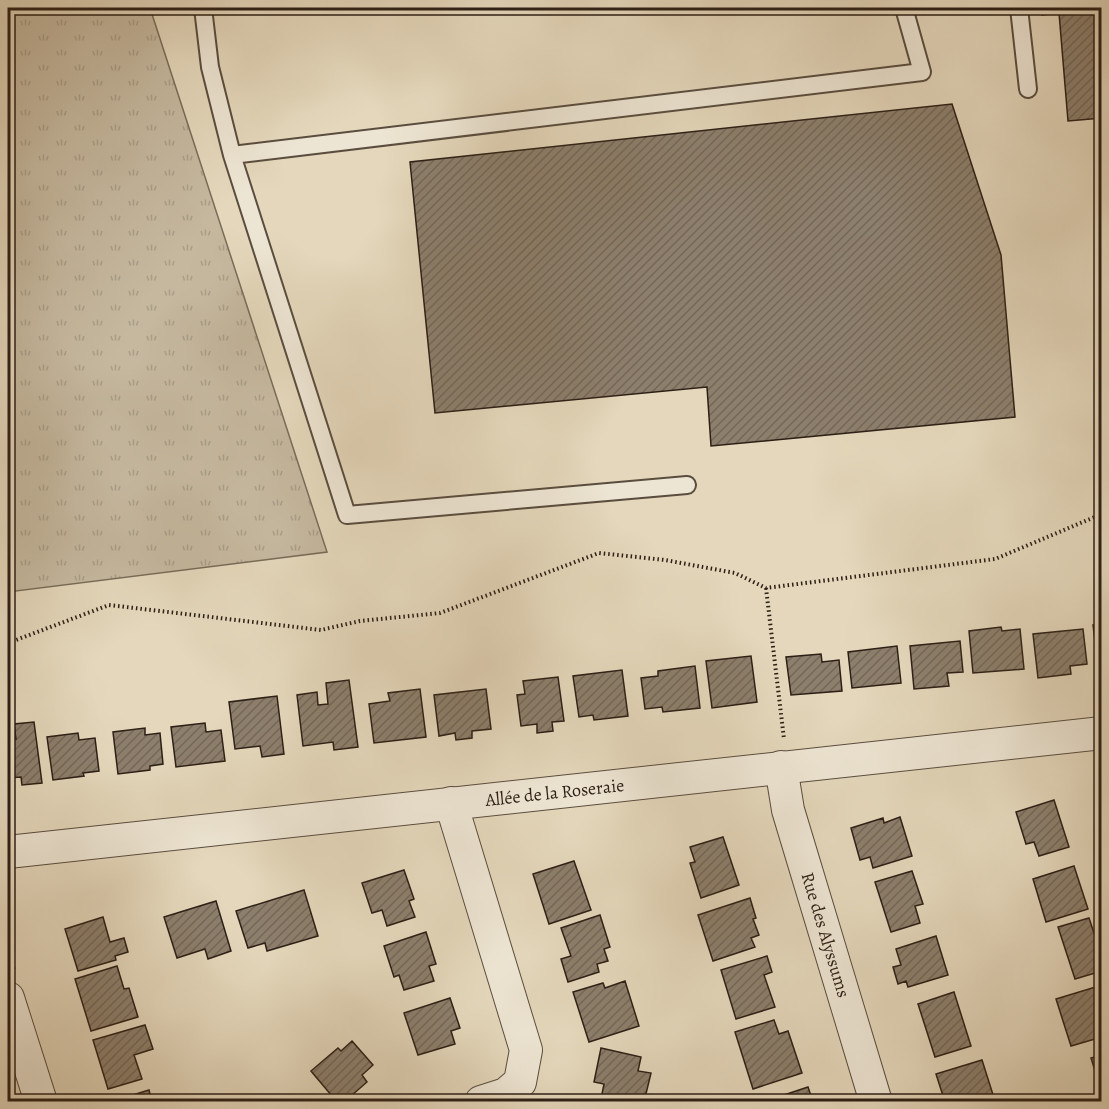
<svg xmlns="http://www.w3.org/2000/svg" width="1109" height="1109" font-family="Alegreya,serif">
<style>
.grass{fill:url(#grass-tufts);stroke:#786c5a;stroke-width:1.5}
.building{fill:url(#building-hatch);stroke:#2c1f16;stroke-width:1.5}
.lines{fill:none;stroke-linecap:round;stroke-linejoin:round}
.lane-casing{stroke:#5a4d3f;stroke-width:20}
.street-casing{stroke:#5a4d3f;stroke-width:34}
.path{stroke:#2c1f16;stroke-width:4;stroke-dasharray:1.5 3;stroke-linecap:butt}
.lane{stroke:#ede5d3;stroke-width:16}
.street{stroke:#ede5d3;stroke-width:32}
.labels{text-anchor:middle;stroke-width:5;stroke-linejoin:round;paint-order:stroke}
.street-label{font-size:18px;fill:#2c1f16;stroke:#ede5d3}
</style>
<defs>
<pattern id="grass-tufts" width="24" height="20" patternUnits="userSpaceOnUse" patternTransform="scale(1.5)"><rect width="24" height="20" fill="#c5b89f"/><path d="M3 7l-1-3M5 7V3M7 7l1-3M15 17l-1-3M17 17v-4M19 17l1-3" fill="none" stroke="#a99e88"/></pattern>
<pattern id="building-hatch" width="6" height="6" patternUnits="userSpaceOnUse" patternTransform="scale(1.5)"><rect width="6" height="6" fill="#8c7f6c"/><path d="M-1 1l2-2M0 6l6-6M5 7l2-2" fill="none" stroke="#736758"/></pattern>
</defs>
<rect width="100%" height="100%" fill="#e4d7bb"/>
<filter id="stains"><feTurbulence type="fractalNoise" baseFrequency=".00333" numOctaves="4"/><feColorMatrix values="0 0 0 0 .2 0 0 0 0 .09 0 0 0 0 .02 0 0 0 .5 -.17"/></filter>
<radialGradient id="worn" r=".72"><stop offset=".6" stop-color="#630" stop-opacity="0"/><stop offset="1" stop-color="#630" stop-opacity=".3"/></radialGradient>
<path class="grass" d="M 8,8 L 150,8 L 327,552 L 8,592 Z"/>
<path class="building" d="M 1041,8 L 1102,8 L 1102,118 L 1068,121 L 1059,13 L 1042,15 Z
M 952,104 L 1001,255 L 1015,417 L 711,446 L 707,387 L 435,413 L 410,162 Z
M 1102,624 L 1102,666 L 1098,666 L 1093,625 Z
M 1001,627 L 1002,631 L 1020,629 L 1024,669 L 973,673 L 969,631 Z
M 1083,629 L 1087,664 L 1070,666 L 1071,674 L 1038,678 L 1033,634 Z
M 960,641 L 963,672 L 947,673 L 949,686 L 914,689 L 910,646 Z
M 897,646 L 901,683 L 852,688 L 848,652 Z
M 821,654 L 822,662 L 839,660 L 842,691 L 791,695 L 786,657 Z
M 751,656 L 757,702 L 712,708 L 706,661 Z
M 695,666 L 700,708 L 663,712 L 662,707 L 645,709 L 641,678 L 658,676 L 658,671 Z
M 622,670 L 628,716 L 594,720 L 593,715 L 579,717 L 573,676 Z
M 558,677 L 564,721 L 552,722 L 553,731 L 537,733 L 537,724 L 521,726 L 517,695 L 525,694 L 523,681 Z
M 349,680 L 358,747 L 334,750 L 333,742 L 303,746 L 297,695 L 317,692 L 318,705 L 328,704 L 326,683 Z
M 420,689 L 426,737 L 374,743 L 369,704 L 390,701 L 388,693 Z
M 486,689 L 491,729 L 472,731 L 472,738 L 456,740 L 455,733 L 439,736 L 434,695 Z
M 277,696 L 284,754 L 262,757 L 260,746 L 235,749 L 229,702 Z
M 34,722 L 42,783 L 22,785 L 21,777 L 8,778 L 8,740 L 16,739 L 14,724 Z
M 205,723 L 206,732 L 221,730 L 225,761 L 176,767 L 171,727 Z
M 145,728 L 145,735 L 160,733 L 163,764 L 150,766 L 150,770 L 118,774 L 113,732 Z
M 78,733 L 79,740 L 95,738 L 99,771 L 83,773 L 84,776 L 53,780 L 47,737 Z
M 1054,800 L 1069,847 L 1039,856 L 1034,842 L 1026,844 L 1016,812 Z
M 900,817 L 912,856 L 873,868 L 870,857 L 860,860 L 851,828 L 883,818 L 884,823 Z
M 723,837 L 739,885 L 701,898 L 690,863 L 695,862 L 690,847 Z
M 574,861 L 591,910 L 549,924 L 533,874 Z
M 1074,866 L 1088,909 L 1046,922 L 1033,879 Z
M 404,870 L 414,899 L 409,901 L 415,917 L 387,926 L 382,910 L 372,913 L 362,883 Z
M 912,871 L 923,904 L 915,906 L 920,923 L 891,932 L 875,882 Z
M 304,890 L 318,936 L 267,951 L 265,943 L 248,948 L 236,911 Z
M 750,898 L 756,918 L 753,919 L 759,935 L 751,938 L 755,947 L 713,961 L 698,915 Z
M 216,901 L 231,951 L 208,959 L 205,949 L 177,958 L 164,917 Z
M 600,915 L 610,947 L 604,949 L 608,961 L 597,964 L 599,972 L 568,982 L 561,959 L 571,956 L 561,928 Z
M 103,917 L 110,942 L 124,938 L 128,952 L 115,956 L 116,960 L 78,971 L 65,929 Z
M 1089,918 L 1094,933 L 1097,932 L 1102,946 L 1102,971 L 1075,979 L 1058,927 Z
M 426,932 L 436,964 L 429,966 L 434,981 L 404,990 L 399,975 L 394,977 L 384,946 Z
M 936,936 L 948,975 L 908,987 L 906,981 L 898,984 L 893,967 L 901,965 L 896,949 Z
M 767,956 L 772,972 L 764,975 L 775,1007 L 736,1019 L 721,970 Z
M 117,966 L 124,989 L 129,988 L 138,1017 L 91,1031 L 75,979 Z
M 625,981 L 639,1026 L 589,1042 L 573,992 L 603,983 L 605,988 Z
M 1102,985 L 1102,1037 L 1071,1046 L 1056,999 Z
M 954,992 L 971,1046 L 935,1057 L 918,1004 Z
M 450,998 L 460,1028 L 451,1031 L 455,1044 L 418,1055 L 404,1013 Z
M 774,1020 L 779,1034 L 788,1031 L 802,1073 L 753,1089 L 735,1032 Z
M 145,1025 L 153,1049 L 134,1055 L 142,1079 L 108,1089 L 93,1040 Z
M 352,1041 L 373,1065 L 362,1075 L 367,1082 L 344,1102 L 337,1102 L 311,1071 L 338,1048 L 341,1051 Z
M 601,1048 L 641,1057 L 638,1071 L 651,1073 L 644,1102 L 611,1102 L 601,1099 L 604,1084 L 594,1082 Z
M 1102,1055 L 1102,1093 L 1091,1058 Z
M 982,1060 L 995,1101 L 945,1102 L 936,1074 Z
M 808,1087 L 813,1102 L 763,1102 Z
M 149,1090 L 152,1102 L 113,1102 L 113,1101 Z"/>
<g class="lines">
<defs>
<path id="lane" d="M 203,8 L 210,67 L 232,155 L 347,515 L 687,485
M 1019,8 L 1028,89
M 232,155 L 922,72 L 904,8"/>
<g id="street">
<path id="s1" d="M 781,767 L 788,810 L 876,1102"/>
<path d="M 451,803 L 526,1050 L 520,1082 L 506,1094 L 481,1102"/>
<path id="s2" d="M 8,852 L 1102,733"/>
<path d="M 8,998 L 41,1102"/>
</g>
</defs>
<use href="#lane" class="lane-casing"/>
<use href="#street" class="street-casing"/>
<path class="path" d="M 766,588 L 784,739
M 8,643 L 109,605 L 321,630 L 360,621 L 440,613 L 599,553 L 665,560 L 735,573 L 766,588 L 995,559 L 1102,514
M 8,951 L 14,969"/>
<use href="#lane" class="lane"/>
<use href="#street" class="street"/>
</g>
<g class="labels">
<g class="street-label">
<text dy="6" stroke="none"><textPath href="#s2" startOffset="550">Allée de la Roseraie</textPath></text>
<text dy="6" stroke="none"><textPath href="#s1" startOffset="174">Rue des Alyssums</textPath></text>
</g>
</g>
<rect width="1109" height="1109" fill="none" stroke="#e4d7bb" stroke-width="30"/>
<rect x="9" y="9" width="1091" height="1091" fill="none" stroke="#2c1f16" stroke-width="3"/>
<rect x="15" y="15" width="1079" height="1079" fill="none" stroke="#2c1f16" stroke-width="1.5"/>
<rect width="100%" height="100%" filter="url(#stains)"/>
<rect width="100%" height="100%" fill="url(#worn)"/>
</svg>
